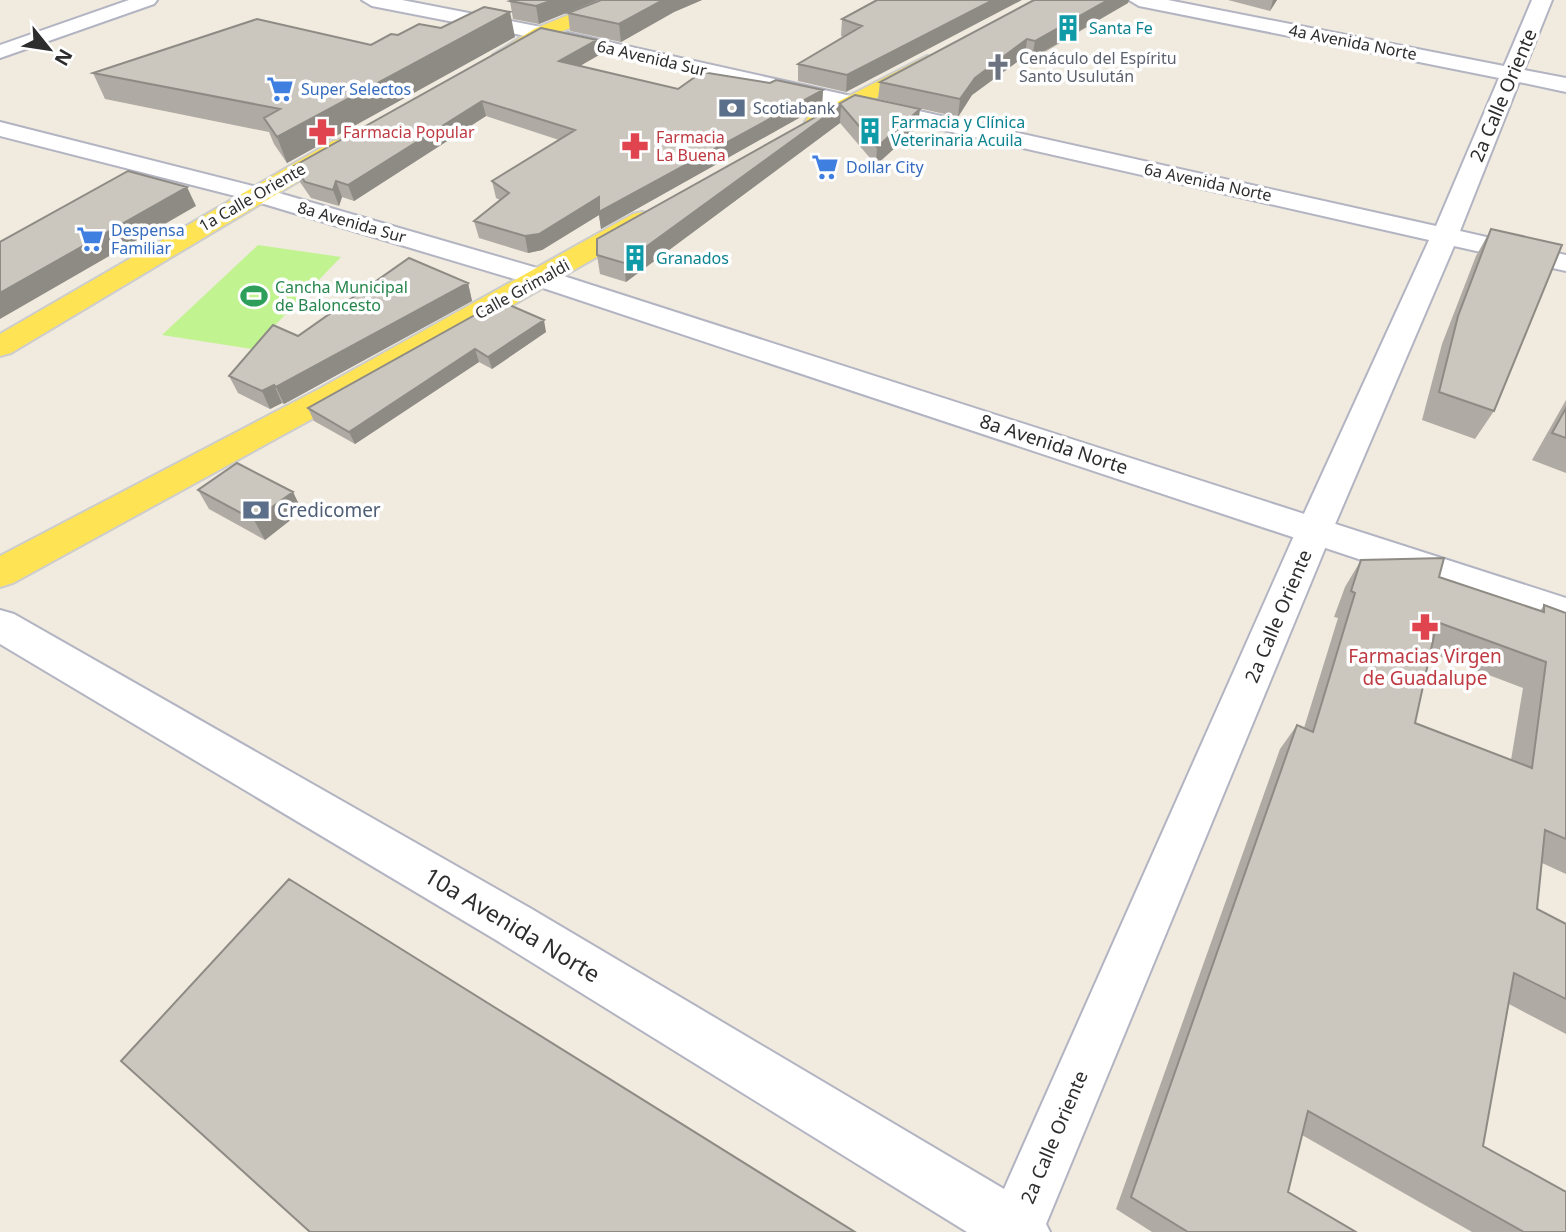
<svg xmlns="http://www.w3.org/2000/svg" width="1566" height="1232" font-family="'Noto Sans',sans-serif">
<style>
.pitch{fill:#c2f391}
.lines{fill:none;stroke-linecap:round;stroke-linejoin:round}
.minor-casing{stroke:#b2b4c2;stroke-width:4}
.tertiary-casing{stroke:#b2b4c2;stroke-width:4}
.primary-casing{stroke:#cdcdcd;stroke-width:4}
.minor{fill:#fff;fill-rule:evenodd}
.tertiary{fill:#fff;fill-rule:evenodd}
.primary{fill:#fee355;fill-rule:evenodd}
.wall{fill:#afaaa3;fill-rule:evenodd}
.shaded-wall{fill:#8e8b85}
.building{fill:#cbc6be;stroke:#8e8b85;stroke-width:2;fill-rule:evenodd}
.labels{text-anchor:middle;stroke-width:7;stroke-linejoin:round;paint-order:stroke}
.far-culture-label{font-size:16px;fill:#0d838f;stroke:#fff;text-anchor:start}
.far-street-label{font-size:16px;fill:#2d2d2d;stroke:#fff}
.far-worship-label{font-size:16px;fill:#5b616d;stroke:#fff;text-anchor:start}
.far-shop-label{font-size:16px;fill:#366cbe;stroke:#fff;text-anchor:start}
.far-service-label{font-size:16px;fill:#4e5e75;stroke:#fff;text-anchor:start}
.far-health-label{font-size:16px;fill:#be3a42;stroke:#fff;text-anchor:start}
.far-leisure-label{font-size:16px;fill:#27864d;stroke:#fff;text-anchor:start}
.street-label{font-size:19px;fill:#2d2d2d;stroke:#fff}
.service-label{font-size:19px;fill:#4e5e75;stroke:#fff;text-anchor:start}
.health-label{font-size:19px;fill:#be3a42;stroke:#fff}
.near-street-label{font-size:23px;fill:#2d2d2d;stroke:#fff}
</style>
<rect width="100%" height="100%" fill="#f0eadf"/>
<path class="pitch" d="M 258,245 L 341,257 L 252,349 L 162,335 Z"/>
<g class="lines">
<defs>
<path id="minor" d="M 362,0 L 402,0 L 541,27 L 1436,226 L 1499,78 L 1139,6 L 1129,0 L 1168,0 L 1504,66 L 1532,0 L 1552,0 L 1524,70 L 1566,78 L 1566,92 L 1519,82 L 1460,231 L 1566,255 L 1566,271 L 1454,246 L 1333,529 L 1046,1224 L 1050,1232 L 967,1232 L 496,940 L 0,644 L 0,610 L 14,614 L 530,908 L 1004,1189 L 1297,529 L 1429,240 L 541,39 L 372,6 Z"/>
<path id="tertiary" d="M 129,0 L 157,0 L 154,4 L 0,58 L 0,45 Z
M 0,122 L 265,189 L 551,272 L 1566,598 L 1566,628 L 531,284 L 247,199 L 0,136 Z"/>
<path id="primary" d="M 605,0 L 632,0 L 629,4 L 548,37 L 510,59 L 496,59 L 493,55 L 534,29 Z
M 927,56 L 934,58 L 938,62 L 934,66 L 824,127 L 808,127 L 805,122 L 808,117 Z
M 341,139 L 349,141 L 353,146 L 349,151 L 11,353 L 0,356 L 0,334 L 333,141 Z
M 642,212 L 651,214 L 655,220 L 651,226 L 341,403 L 13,583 L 0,587 L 0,556 L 319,389 L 633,214 Z"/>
</defs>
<use href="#minor" class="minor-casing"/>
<use href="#tertiary" class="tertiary-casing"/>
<use href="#primary" class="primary-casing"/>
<use href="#minor" class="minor"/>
<use href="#tertiary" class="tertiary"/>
<use href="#primary" class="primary"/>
</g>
<path class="wall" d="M 513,0 L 598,0 L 539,24 L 513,19 L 510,1 Z
M 601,0 L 702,0 L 674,12 L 621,42 L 570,31 L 568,13 Z
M 877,0 L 846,92 L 798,81 L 798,64 L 844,37 L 841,36 L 842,19 Z
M 1034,0 L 1129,0 L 1128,3 L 1043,53 L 1032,58 L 1025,56 L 972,95 L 958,117 L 878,99 L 880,82 Z
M 1228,0 L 1277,0 L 1270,11 Z
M 441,28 L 515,37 L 287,163 L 274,144 L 269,132 L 105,99 L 93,73 L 371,45 L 398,35 Z
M 599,55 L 579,66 L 678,89 L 770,83 L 823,90 L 822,105 L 601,229 L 599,215 L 542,250 L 528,253 L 479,238 L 474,221 L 500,200 L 496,198 L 492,181 L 559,140 L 486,116 L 354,201 L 342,197 L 339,206 L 311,198 L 300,182 L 294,166 Z
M 855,95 L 918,127 L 876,165 L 840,123 L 626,282 L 600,274 L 597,255 Z
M 1491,229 L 1494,411 L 1475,439 L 1422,420 L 1442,344 L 1476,256 Z
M 468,283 L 472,301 L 284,404 L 282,403 L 270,409 L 238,393 L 229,376 L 298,336 Z
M 500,301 L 546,332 L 492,369 L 479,362 L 355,444 L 314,421 L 308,408 Z
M 1566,400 L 1566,473 L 1532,460 Z
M 198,490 L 293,492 L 302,511 L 265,540 L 209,509 Z
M 1361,560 L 1439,577 L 1540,611 L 1544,605 L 1566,613 L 1566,874 L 1542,863 L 1537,909 L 1566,924 L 1566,1034 L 1509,1004 L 1483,1146 L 1566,1232 L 1472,1232 L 1302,1135 L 1288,1192 L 1356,1232 L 1152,1232 L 1116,1209 L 1280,749 L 1297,725 L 1304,728 L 1338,618 L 1334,617 L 1345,587 ZM 1431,653 L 1523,688 L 1511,760 L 1415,723 Z"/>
<path class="shaded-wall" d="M 553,0 L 598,0 L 539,24 L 536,6 Z
M 663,0 L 702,0 L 674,12 L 621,42 L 619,24 Z
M 993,0 L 1022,0 L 846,92 L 847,75 Z
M 1108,0 L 1129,0 L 1128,3 L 1032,58 L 1035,41 Z
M 1273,0 L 1277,0 L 1270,11 Z
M 510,12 L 515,37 L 287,163 L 277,137 Z
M 1027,39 L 1025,56 L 972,95 L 958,117 L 960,99 L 975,78 Z
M 597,40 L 599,55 L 561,77 L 559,61 Z
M 823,90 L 822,105 L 601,229 L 599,215 L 542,250 L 528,253 L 525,236 L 599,197 Z
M 482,101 L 486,116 L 354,201 L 348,185 Z
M 841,105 L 840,123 L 626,282 L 624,263 Z
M 920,109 L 918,127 L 876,165 L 877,147 Z
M 336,181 L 342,197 L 339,206 L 333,190 Z
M 187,187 L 196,206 L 0,319 L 0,293 Z
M 468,283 L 472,301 L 284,404 L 276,387 Z
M 544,320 L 546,332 L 492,369 L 488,357 Z
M 475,349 L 479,362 L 355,444 L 349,432 Z
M 274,385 L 282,403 L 270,409 L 262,391 Z
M 293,492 L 302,511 L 265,540 L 254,520 Z"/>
<path class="building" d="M 513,0 L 553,0 L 536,6 L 510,1 Z
M 601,0 L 663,0 L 619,24 L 568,13 Z
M 877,0 L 993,0 L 847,75 L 798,64 L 862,26 L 842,19 Z
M 1034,0 L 1108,0 L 1035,41 L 1027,39 L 975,78 L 960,99 L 880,82 Z
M 484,7 L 510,12 L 277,137 L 264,118 L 280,109 L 93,73 L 257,19 L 371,45 L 391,34 L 398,35 L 419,24 L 441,28 Z
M 541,28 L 597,40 L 559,61 L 678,89 L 702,72 L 770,83 L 776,80 L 823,90 L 599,212 L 599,197 L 539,234 L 525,236 L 474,221 L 509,193 L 492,181 L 575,130 L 482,101 L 348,185 L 336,181 L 333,190 L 305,182 L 294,166 Z
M 855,95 L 920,109 L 877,147 L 841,105 L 624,263 L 597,255 L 597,239 Z
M 128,171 L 187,187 L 0,293 L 0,242 Z
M 1491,229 L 1562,245 L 1494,411 L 1439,392 L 1458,316 Z
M 409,258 L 468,283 L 276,387 L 274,385 L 262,391 L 229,376 L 273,325 L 298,336 Z
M 500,301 L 544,320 L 488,357 L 475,349 L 349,432 L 308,408 Z
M 1566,408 L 1566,438 L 1552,433 Z
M 237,463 L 293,492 L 254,520 L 198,490 Z
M 1444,558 L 1439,577 L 1544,612 L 1544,605 L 1566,613 L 1566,839 L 1545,830 L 1537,909 L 1566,924 L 1566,999 L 1514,973 L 1483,1146 L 1566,1192 L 1566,1232 L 1524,1232 L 1308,1111 L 1288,1192 L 1356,1232 L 1188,1232 L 1131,1197 L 1297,725 L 1313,732 L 1355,593 L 1351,591 L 1361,560 ZM 1437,622 L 1546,662 L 1532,768 L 1415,723 Z
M 289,879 L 855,1232 L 310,1232 L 121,1061 Z"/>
<defs>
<symbol id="building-bare" viewBox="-9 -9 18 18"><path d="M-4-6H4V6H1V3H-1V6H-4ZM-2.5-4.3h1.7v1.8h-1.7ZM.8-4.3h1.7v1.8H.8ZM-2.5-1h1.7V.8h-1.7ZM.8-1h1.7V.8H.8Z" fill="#0f9aa8" stroke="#fff" stroke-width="2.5" paint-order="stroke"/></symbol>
<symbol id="church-bare" viewBox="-9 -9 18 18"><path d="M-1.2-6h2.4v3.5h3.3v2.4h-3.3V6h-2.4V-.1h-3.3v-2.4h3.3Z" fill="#6b7280" stroke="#fff" stroke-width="2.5" paint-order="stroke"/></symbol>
<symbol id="supermarket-bare" viewBox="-9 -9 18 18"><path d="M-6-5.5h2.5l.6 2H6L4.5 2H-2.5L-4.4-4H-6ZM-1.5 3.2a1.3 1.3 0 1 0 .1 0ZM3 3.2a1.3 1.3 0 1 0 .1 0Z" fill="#3f7fe0" stroke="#fff" stroke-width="2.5" paint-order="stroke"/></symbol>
<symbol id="bank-bare" viewBox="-9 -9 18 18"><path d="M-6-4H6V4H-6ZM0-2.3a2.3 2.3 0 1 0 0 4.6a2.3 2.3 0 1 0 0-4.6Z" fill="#5c6f8a" stroke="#fff" stroke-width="2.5" paint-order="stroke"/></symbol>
<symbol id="pharmacy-bare" viewBox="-9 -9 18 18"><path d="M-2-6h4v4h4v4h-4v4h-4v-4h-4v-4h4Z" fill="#e0444e" stroke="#fff" stroke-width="2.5" paint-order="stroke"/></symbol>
<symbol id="stadium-bare" viewBox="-9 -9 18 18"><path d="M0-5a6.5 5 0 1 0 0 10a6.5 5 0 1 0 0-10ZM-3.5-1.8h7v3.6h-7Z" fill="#2e9e5b" stroke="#fff" stroke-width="2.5" paint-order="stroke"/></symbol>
</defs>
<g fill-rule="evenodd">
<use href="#building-bare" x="1049" y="9" width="38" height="38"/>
<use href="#church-bare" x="979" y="48" width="38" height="38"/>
<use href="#supermarket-bare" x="261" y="70" width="38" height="38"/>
<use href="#bank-bare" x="713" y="89" width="38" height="38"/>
<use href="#building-bare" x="851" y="112" width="38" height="38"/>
<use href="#pharmacy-bare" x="303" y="113" width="38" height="38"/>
<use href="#pharmacy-bare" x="616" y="127" width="38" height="38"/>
<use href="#supermarket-bare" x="806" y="148" width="38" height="38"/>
<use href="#supermarket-bare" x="71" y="220" width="38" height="38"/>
<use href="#building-bare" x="616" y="239" width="38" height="38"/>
<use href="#stadium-bare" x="235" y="277" width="38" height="38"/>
<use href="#bank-bare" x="237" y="491" width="38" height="38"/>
<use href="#pharmacy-bare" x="1406" y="608" width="38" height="38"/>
</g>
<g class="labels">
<g class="far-culture-label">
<text x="1089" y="34">Santa Fe</text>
<text x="891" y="128">Farmacia y Clínica<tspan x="891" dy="18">Veterinaria Acuila</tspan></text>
<text x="656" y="264">Granados</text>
</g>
<g class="far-street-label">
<text transform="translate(1353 42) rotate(11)" y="6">4a Avenida Norte</text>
<text transform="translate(652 58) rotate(13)" y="6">6a Avenida Sur</text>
<text transform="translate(1208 182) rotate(12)" y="6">6a Avenida Norte</text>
<text transform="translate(252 197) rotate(-30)" y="6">1a Calle Oriente</text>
<text transform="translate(352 222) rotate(16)" y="6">8a Avenida Sur</text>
<text transform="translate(522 289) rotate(-29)" y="6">Calle Grimaldi</text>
</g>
<g class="far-worship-label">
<text x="1019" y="64">Cenáculo del Espíritu<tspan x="1019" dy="18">Santo Usulután</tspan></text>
</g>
<g class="far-shop-label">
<text x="301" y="95">Super Selectos</text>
<text x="846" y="173">Dollar City</text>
<text x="111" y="236">Despensa<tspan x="111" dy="18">Familiar</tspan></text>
</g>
<g class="far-service-label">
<text x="753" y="114">Scotiabank</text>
</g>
<g class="far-health-label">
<text x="343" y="138">Farmacia Popular</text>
<text x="656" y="143">Farmacia<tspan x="656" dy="18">La Buena</tspan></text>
</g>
<g class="far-leisure-label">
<text x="275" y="293">Cancha Municipal<tspan x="275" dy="18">de Baloncesto</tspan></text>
</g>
<g class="street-label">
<text transform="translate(1503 95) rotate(-67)" y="7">2a Calle Oriente</text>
<text transform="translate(1054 444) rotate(18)" y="7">8a Avenida Norte</text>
<text transform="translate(1278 616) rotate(-67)" y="7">2a Calle Oriente</text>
<text transform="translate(1054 1137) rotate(-67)" y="7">2a Calle Oriente</text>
</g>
<g class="service-label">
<text x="277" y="517">Credicomer</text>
</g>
<g class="health-label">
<text x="1425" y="663">Farmacias Virgen<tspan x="1425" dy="22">de Guadalupe</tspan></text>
</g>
<g class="near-street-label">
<text transform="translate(512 925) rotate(31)" y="8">10a Avenida Norte</text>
</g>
</g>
<g transform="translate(49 49) rotate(120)" stroke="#ffffff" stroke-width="5" paint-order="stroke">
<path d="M0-5L12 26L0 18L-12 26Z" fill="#2d2d2d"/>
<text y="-10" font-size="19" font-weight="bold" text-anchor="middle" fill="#2d2d2d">N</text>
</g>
</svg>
